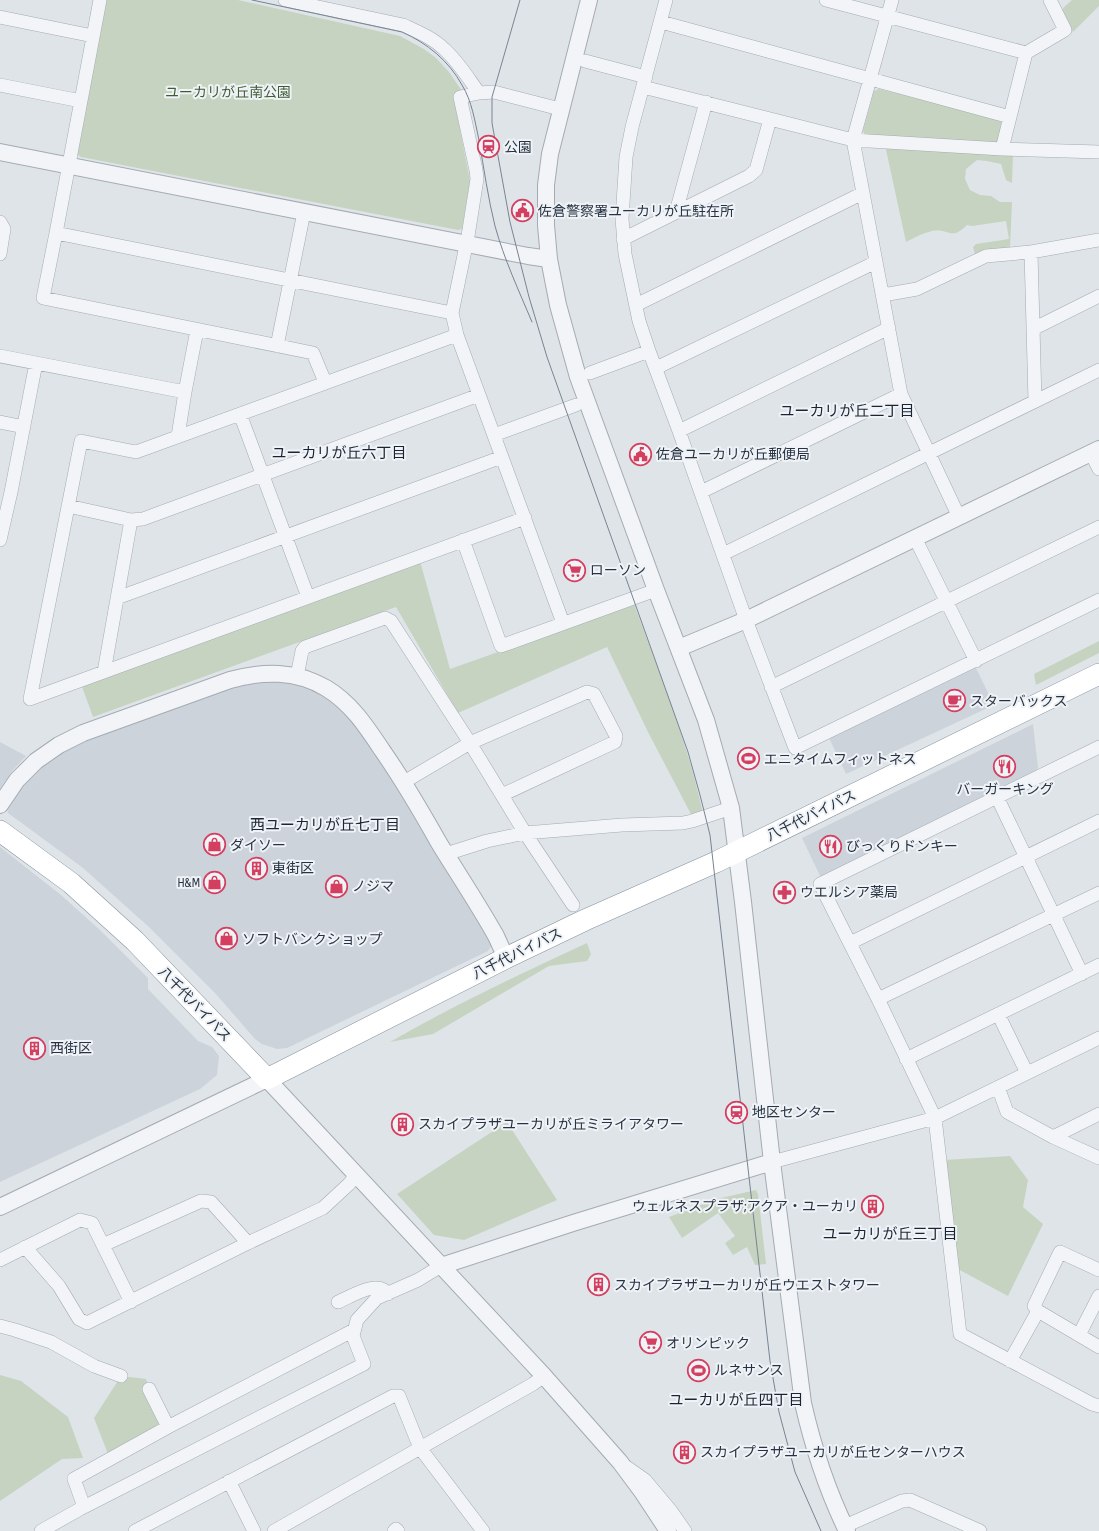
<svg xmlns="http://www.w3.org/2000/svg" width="1099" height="1531" font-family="'Sofia Sans Condensed','Noto Sans JP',sans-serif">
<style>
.built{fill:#cdd3db}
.green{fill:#c6d3c0}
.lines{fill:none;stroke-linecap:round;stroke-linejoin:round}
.minor-casing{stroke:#a4abb3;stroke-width:14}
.tertiary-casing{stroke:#a4abb3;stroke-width:18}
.trunk-casing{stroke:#8692a0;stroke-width:22}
.minor{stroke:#f2f4f7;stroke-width:13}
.tertiary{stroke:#f2f4f7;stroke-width:16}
.trunk{stroke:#fff;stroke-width:21}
.tram{stroke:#788493;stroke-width:1}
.labels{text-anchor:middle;stroke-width:4;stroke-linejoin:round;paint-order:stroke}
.park-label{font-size:14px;fill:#3f5d34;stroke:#eff3f7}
.poi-label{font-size:14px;fill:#273341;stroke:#eff3f7;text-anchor:start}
.street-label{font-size:14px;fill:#273341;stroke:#eff3f7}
.neighbourhood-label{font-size:15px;fill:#1a2432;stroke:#eff3f7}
</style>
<rect width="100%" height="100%" fill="#dfe4e9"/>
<path class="built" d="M 975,666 L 994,705 L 846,774 L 829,738 Z
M 282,679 L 323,694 L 354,721 L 398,786 L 493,943 L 488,951 L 287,1048 L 277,1049 L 262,1044 L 255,1039 L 216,994 L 149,927 L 83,868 L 8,813 L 6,805 L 21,784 L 40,767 L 62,751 L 85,739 L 249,682 Z
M 1033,724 L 1038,767 L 1036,772 L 821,878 L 802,838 Z
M 0,742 L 26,756 L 13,770 L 0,788 Z
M 0,847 L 61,895 L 100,930 L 148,978 L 148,989 L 198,1041 L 212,1047 L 219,1056 L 217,1075 L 200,1089 L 0,1182 Z"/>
<path class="green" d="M 105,0 L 238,0 L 400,36 L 424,49 L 436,58 L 449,72 L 462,91 L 453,94 L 470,181 L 462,229 L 458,230 L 81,157 L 75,153 Z
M 1072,0 L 1099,0 L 1099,6 L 1073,32 L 1062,12 L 1063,8 Z
M 879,89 L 999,119 L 1003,124 L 999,143 L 866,137 L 863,131 L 874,91 Z
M 885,145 L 1013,154 L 1012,183 L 1006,180 L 1001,164 L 987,161 L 977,160 L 966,169 L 965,179 L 970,190 L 980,195 L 991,196 L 1000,202 L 1012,202 L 1010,248 L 978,255 L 975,254 L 973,247 L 976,244 L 1009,239 L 1006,221 L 972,226 L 967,225 C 950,242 948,227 932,231 C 923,233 914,238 906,242 Z
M 420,561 L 450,669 L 634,604 C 659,673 688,742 703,814 L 692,816 L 649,734 L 607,647 L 458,713 L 396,607 L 93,717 L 81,684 Z
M 1099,641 L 1099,653 L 1036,685 L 1034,674 Z
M 587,943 L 591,954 L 587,961 L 549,966 L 433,1034 L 390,1042 C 454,1005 520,974 587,943 Z
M 507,1122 L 557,1200 L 464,1240 L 434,1235 L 397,1194 Z
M 1010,1156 L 1028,1180 L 1023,1207 L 1043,1224 L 1008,1296 L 956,1268 L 944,1160 Z
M 756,1190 L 758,1194 L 766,1264 L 755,1265 L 747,1247 L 733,1255 L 725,1243 L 735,1236 L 718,1213 L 682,1238 L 669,1217 L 717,1199 Z
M 0,1375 L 21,1381 L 68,1417 L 83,1458 L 62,1459 L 0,1501 Z
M 121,1376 L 146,1379 L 149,1389 L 168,1427 L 110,1459 L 94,1418 Z"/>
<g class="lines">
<defs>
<path id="minor" d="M 100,0 L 56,233 L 43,298 L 313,353 L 325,382
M 285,0 L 403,25 C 418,32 433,38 444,49 C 458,61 468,78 479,93
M 666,0 L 632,127 L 626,157 L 622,219 L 625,254 L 639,321 L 649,351 L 679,431 L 746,620 L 795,748 L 1099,600
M 826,0 L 1026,53
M 892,0 L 853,140 L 901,394 L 959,517
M 0,17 L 93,36
M 661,22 L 1010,117
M 585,61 L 646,77
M 0,85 L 81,101
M 643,87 L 853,140 L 1002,149 L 1099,152
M 560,109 L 494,92 L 479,93 L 460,97 L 476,170 L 477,179 L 468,236 L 452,313 L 457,335 L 563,623
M 1002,149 L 1026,53 L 1065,30 L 1050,0
M 676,212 L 706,102
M 0,222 L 4,229 L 0,254
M 56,233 L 452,313
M 623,239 L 749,176 L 756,170 L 770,119
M 1031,252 L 1035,401
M 883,295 L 917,289 L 986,256 L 1031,252 L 1099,240
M 636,305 L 863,193
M 1033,329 L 1099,296
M 457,335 L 136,452 L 81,441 L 30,699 L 525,518
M 277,346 L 304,212
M 0,356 L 185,392
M 656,368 L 876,262
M 590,373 L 649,351
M 240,414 L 308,597
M 0,422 L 24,427
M 679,431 L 889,328
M 494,435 L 576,405
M 178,436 L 185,392 L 197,330
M 1091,453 L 1099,469
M 701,492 L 901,394
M 68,506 L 131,520 L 143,519 L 479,395
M 0,540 L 11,492 L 36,363
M 463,540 L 501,646 L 656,590
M 919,546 L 976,661
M 723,554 L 1099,370
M 117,598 L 502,457
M 104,672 L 131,520
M 297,676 L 302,651 L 305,647 L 385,618 L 391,621 L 470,743 L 525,833 L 573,905
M 771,687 L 1099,527
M 1099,747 L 820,884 L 878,999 L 935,1118 L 960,1334 L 1092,1404 L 1099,1406
M 404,782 L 470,743 L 587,692 L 594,694 L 616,736 L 615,742 L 502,795
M 997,797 L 1082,974
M 446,854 L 487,841 L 525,833 L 622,825 L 683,823 L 692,821 L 731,808
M 850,943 L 1099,821
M 878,999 L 1099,893
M 998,1014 L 1027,1073
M 906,1059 L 1099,965
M 998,1087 L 1007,1112 L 1053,1137 L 1099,1158
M 1053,1137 L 1099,1114
M 772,1162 L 935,1118 L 1099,1038
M 103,1245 L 201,1201 L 211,1202 L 248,1243
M 25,1247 L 59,1286 L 79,1319 L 87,1323 L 248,1243 L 323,1208 L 349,1184 L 356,1175
M 0,1260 L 80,1220 L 92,1223 L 131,1302
M 338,1302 C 352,1296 378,1279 388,1294
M 1038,1311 L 1034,1306 L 1060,1252 L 1099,1270
M 0,1326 L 15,1330 L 51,1342 L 94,1366 L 121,1376
M 1079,1335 L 1099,1296
M 1010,1361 L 1038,1311 L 1099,1347
M 149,1389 L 168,1427
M 628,1468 L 645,1480 L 671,1511 L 685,1531
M 229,1481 L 254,1531
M 84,1507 L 74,1479 L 168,1427 L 354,1330
M 845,1526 L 902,1501 L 910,1500 L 980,1531
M 41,1531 L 80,1509 L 364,1364 L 353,1336 L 357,1320 L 377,1298 L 418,1280 L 441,1266
M 135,1531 L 393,1396 L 399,1396 L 420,1448 L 483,1531
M 274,1531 L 533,1384 L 544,1376
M 394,1531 L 396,1529 L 398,1531"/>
<path id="tertiary" d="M 589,0 L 550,154 L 546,185 L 546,225 L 549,259 L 558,305 L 578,377 L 656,590 L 706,720 L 731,808 L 743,902 L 772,1162 L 803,1403 C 813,1447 827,1490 847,1531
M 0,152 L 528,256 L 549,259
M 679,648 L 746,620 L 1099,449
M 0,805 L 17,780 L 36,761 L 59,745 L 83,733 L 230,680 C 263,671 295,670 326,688 C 351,703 366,726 382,750 C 403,780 421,811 439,843 C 458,874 478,904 496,936 L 506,958
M 0,1207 L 267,1079 L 544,1376 L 620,1462 L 643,1493 L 668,1531
M 441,1266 L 573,1223 L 772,1162"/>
<path id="trunk" d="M 0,831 L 71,883 L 135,941 L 267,1079 L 506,958 L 585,920 L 716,862 L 1099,674"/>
</defs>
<use href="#minor" class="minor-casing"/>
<use href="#tertiary" class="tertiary-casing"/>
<use href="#trunk" class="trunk-casing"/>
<use href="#minor" class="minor"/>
<use href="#tertiary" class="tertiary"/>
<use href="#trunk" class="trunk"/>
<path class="tram" d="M 252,0 L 402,32 C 427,43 449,61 462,85 C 472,101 475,122 479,140 C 484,169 488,198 495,226 C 504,259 519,291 532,322
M 520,0 L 492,97 L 492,123 L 510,222 L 529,297 L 547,357 L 688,752 L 700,795 L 710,835 L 770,1361 L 779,1412 L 795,1472 L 821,1531"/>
</g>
<defs>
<symbol id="station-ring" viewBox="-11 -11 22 22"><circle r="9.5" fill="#eff3f7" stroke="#d43f5f" stroke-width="1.5"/><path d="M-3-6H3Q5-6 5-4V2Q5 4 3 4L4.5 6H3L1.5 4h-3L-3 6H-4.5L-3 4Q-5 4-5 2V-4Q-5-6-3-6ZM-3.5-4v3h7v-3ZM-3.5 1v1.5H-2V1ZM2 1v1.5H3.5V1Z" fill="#d43f5f"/></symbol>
<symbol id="civic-ring" viewBox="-11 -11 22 22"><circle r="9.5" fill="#eff3f7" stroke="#d43f5f" stroke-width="1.5"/><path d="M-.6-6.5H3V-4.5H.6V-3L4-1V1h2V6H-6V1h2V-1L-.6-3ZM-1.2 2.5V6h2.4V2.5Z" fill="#d43f5f"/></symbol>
<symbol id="supermarket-ring" viewBox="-11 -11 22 22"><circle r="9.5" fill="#eff3f7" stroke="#d43f5f" stroke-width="1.5"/><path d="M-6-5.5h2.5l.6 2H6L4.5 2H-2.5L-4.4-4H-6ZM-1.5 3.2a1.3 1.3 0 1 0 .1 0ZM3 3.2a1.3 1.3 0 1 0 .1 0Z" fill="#d43f5f"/></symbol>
<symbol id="cafe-ring" viewBox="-11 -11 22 22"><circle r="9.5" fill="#eff3f7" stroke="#d43f5f" stroke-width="1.5"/><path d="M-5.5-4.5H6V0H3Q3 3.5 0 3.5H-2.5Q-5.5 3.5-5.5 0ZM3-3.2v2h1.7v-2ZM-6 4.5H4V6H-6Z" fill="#d43f5f"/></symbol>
<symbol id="stadium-ring" viewBox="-11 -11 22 22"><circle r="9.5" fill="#eff3f7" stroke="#d43f5f" stroke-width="1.5"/><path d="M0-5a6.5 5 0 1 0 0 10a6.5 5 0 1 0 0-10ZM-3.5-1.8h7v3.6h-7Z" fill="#d43f5f"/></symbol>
<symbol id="restaurant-ring" viewBox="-11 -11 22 22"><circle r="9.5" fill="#eff3f7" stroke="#d43f5f" stroke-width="1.5"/><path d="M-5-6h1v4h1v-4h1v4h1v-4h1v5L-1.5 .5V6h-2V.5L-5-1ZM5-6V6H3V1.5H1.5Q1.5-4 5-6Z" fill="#d43f5f"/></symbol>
<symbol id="shop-ring" viewBox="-11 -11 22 22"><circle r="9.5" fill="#eff3f7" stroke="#d43f5f" stroke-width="1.5"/><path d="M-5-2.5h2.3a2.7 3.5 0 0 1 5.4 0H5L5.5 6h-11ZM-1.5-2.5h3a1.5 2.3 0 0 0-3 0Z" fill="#d43f5f"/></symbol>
<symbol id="building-ring" viewBox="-11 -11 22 22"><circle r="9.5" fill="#eff3f7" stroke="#d43f5f" stroke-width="1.5"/><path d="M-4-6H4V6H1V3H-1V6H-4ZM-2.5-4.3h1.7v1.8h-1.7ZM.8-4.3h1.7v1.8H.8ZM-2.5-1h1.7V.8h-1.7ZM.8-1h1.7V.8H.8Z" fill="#d43f5f"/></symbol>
<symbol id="pharmacy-ring" viewBox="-11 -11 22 22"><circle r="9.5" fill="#eff3f7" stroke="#d43f5f" stroke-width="1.5"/><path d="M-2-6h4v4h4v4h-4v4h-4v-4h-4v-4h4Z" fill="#d43f5f"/></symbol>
</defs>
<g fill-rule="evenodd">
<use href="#station-ring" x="476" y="134" width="25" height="25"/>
<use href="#civic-ring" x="510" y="198" width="25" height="25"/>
<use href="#civic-ring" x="628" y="442" width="25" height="25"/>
<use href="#supermarket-ring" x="562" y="558" width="25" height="25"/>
<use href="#cafe-ring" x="942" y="688" width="25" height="25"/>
<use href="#stadium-ring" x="736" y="746" width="25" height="25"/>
<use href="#restaurant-ring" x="992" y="754" width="25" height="25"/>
<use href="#shop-ring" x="202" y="832" width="25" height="25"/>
<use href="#restaurant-ring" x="818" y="834" width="25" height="25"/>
<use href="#building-ring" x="244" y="856" width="25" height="25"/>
<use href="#shop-ring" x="202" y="870" width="25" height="25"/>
<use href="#shop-ring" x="324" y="874" width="25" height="25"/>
<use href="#pharmacy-ring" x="772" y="880" width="25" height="25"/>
<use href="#shop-ring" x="214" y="926" width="25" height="25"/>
<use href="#building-ring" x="22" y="1036" width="25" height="25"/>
<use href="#station-ring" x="724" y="1100" width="25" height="25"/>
<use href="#building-ring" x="390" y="1112" width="25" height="25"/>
<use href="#building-ring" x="860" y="1194" width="25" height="25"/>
<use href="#building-ring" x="586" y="1272" width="25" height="25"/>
<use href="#supermarket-ring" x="638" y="1330" width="25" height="25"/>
<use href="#stadium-ring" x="686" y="1358" width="25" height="25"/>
<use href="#building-ring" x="672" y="1440" width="25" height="25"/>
</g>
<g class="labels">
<g class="park-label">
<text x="228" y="97">ユーカリが丘南公園</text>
</g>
<g class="poi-label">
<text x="504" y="152">公園</text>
<text x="538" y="216">佐倉警察署ユーカリが丘駐在所</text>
<text x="656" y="459">佐倉ユーカリが丘郵便局</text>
<text x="590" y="575">ローソン</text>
<text x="970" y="706">スターバックス</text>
<text x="764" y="764">エニタイムフィットネス</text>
<text x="1005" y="794" text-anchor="middle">バーガーキング</text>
<text x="230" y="850">ダイソー</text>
<text x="846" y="851">びっくりドンキー</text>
<text x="272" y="873">東街区</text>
<text x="200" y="887" text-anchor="end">H&amp;M</text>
<text x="352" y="891">ノジマ</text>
<text x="800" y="897">ウエルシア薬局</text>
<text x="242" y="944">ソフトバンクショップ</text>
<text x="50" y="1053">西街区</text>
<text x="752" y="1117">地区センター</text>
<text x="418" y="1129">スカイプラザユーカリが丘ミライアタワー</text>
<text x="858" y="1211" text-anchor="end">ウェルネスプラザ;アクア・ユーカリ</text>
<text x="614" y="1290">スカイプラザユーカリが丘ウエストタワー</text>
<text x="666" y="1348">オリンピック</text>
<text x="714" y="1375">ルネサンス</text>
<text x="700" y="1457">スカイプラザユーカリが丘センターハウス</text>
</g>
<g class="street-label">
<text transform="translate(811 815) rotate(-26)" y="5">八千代バイパス</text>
<text transform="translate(517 953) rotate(-26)" y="5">八千代バイパス</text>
<text transform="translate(195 1004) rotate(46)" y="5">八千代バイパス</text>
</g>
<g class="neighbourhood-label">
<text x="847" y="416">ユーカリが丘二丁目</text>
<text x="339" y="458">ユーカリが丘六丁目</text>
<text x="325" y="830">西ユーカリが丘七丁目</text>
<text x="890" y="1239">ユーカリが丘三丁目</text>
<text x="736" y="1405">ユーカリが丘四丁目</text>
</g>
</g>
</svg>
